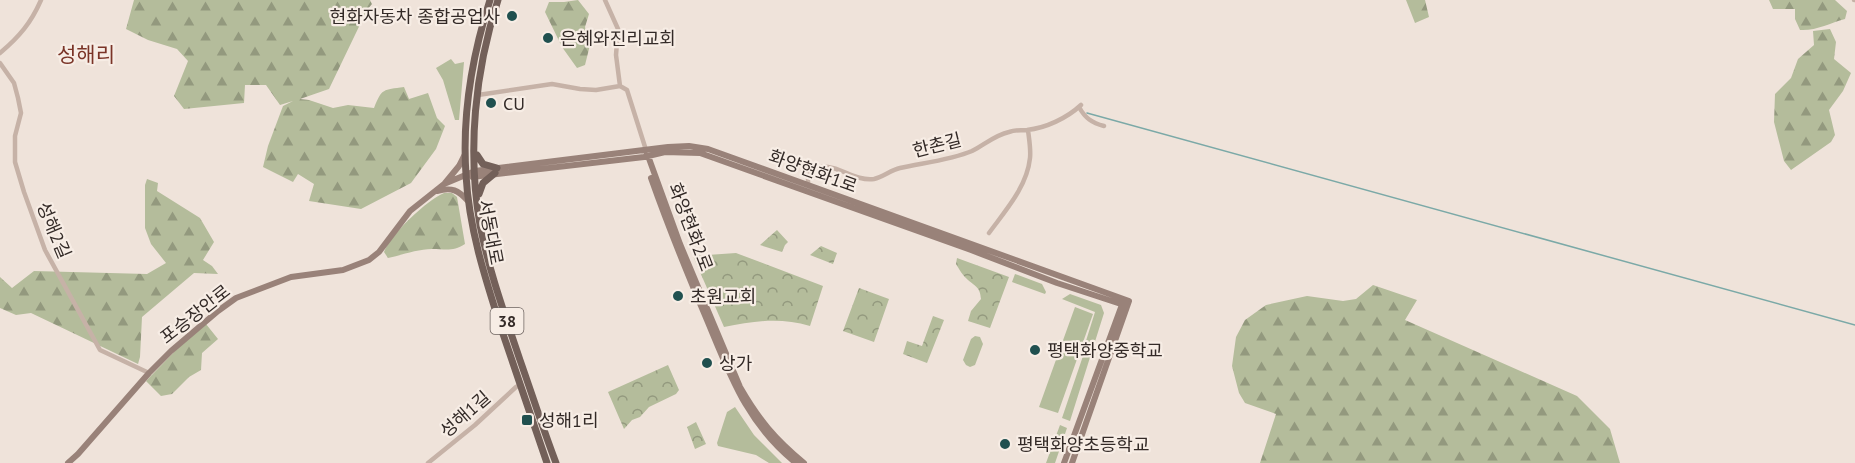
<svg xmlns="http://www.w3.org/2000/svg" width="1855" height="463" viewBox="0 0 1855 463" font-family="'PT Sans','Noto Sans KR',sans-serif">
<defs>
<pattern id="forest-firs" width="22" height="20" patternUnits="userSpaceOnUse" patternTransform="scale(1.5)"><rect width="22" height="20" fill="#b4bc9b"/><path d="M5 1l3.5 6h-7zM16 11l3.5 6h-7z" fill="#93997e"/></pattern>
<pattern id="park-crowns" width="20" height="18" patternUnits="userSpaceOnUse" patternTransform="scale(1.5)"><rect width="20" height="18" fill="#b4bc9b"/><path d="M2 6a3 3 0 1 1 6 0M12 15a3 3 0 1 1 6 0" fill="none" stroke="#93997e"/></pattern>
</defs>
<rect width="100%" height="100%" fill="#efe3da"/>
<path fill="#b4bc9b" d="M 451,59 L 455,64 L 464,62 L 459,120 L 455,120 L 443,80 L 436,68 Z
M 1015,274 L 1042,284 L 1046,292 L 1045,294 L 1012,282 Z
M 1070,294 L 1101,305 L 1104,313 L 1070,421 L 1062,418 L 1083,356 L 1085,344 L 1095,312 L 1062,299 Z
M 1075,307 L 1093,314 L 1058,413 L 1039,407 Z
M 975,336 L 980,337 L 983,344 L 975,365 L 970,367 L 966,365 L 963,360 L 971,339 Z
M 735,407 L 754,435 L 782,463 L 769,463 L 756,455 L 718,446 L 717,443 L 727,412 Z
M 1060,425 L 1067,428 L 1055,463 L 1046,463 Z"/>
<path fill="url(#forest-firs)" d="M 134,0 L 370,0 L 372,4 L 367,10 L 329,89 L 300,99 L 309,100 L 333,108 L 348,105 L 374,108 C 382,88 383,90 404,87 L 409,99 L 428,93 L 437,118 L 445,126 L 436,149 L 411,183 L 361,209 L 309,201 L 314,184 L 298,174 L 293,182 L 263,167 L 268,146 L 283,106 L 293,101 L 280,105 L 266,85 L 245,85 L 244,103 L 184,109 L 174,96 L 188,61 L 177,49 L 148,40 L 126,29 Z
M 578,0 L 589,14 L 585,27 L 590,45 L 585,65 L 577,68 L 562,47 L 545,12 L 549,2 L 564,2 Z
M 1406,0 L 1425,0 L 1429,17 L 1415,23 Z
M 1769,0 L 1835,0 L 1847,11 L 1845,19 C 1830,23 1816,31 1800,30 L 1795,19 L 1795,9 L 1773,9 Z
M 1830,29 L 1836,42 L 1834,59 L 1851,73 L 1843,91 L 1829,110 L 1835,135 L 1831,142 L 1791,170 L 1784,161 L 1774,122 L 1775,94 L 1791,78 L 1798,59 L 1814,45 L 1813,31 Z
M 147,179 L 158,183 L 157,191 L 200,218 L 214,242 L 203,260 L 212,266 L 218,274 L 194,273 L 142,317 L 140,357 L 138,364 L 31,313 L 16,315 L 0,308 L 0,277 L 12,288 L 34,271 L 147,274 L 166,263 L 151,244 L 145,228 L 145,185 Z
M 444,193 L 452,193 L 457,197 L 465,244 C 453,252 445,249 432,249 C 418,249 402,255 388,258 L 384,252 C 391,234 426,201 444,193 Z
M 1373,285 L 1417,300 L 1405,320 L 1577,396 L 1610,429 L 1620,463 L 1260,463 L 1276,414 L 1245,403 L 1239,393 L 1232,366 L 1236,337 L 1245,320 L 1266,305 L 1307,296 L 1343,301 L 1356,299 Z
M 206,324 L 218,339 L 202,353 L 201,370 L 189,377 L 172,394 L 161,396 L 146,381 L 177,349 Z"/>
<path fill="url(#park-crowns)" d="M 777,230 L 788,242 L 785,245 L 782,252 L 760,245 Z
M 821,246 L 837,253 L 833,264 L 810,255 Z
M 736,253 L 823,286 L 810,326 C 780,317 754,321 724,327 L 693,256 Z
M 957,258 L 1009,277 L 990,328 L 968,321 L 971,311 L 981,299 C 980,287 976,287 968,280 C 963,276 959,269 956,264 Z
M 859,288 L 889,299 L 874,342 L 843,331 Z
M 933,316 L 944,320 L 927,363 L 903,354 L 907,341 L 922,346 Z
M 668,365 L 679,390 L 676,394 L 649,407 L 640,417 L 632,420 L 624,429 L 608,392 Z
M 696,422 L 706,444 L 695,449 L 687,427 Z"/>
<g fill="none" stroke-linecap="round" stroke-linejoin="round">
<path stroke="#7ba9a7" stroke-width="1.5" d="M 1087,113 L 1855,325"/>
<path stroke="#c6b2a7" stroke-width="4.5" d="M 605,0 L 618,29 L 616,55 L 620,86
M 1854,0 L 1855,0
M 0,53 C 19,37 31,23 41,0
M 0,63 L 14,83 L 18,98 L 21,113 L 15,136 L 15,162 L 24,192 L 45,250 L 100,350 L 149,373
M 478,95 L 552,84 L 580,89 L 596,90 L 620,86 L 627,90 L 646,150
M 1079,107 C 1085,118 1092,123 1104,126
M 808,185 L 808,172 C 833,156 849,182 874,179 C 883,177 891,170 900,168 C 922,163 951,160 972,151 C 984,145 995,135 1009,132 C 1015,130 1021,130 1027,130 C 1046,128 1067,118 1081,105
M 989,233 C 1005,211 1027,187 1030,158 C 1031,149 1029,139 1028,130
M 428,463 L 475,425 L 516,387 L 520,385"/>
<path stroke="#998279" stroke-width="6" d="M 647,153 L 680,244 L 740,387 C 759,420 775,439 804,463
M 472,177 L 644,157 L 665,152 L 700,153 L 971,250 L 1057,283 L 1127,306
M 651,178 C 668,226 687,273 707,320 C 730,375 747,424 796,463
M 445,183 L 459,166 L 465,154
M 437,191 C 452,187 458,190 468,201
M 68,463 L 78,454 L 149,373 L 171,351 L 218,311 L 236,298 L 291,277 L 343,270 L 369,260 L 379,252 L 410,211 L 444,184 L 475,171 L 668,147 L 689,146 L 708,149 L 1129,301 L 1072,463
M 1064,463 L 1123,302"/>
<path stroke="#736059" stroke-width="7" d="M 490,0 C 472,56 462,116 466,175 C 469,230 486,281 503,334 C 518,377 532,420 547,463
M 498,0 C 475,71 467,150 480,225 C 489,271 505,315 520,360 C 532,394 543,429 556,463
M 477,155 L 483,164 L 497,168
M 479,194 L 483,183 L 495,173"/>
</g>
<g fill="#20504f" stroke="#f7ede5" stroke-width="2">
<circle cx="512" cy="16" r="6"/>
<circle cx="548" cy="38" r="6"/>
<circle cx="491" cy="103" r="6"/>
<circle cx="678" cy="296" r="6"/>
<circle cx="1035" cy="350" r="6"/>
<circle cx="707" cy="363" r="6"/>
<rect x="521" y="414" width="12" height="12" rx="3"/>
<circle cx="1005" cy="444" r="6"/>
</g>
<g text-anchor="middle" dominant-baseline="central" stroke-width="4.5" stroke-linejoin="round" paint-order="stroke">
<rect fill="#f7ede5" stroke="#6e6460" stroke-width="1.5" x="490.5" y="308" width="33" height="26" rx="4.5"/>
<g font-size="16" font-weight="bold" fill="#332a27">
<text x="507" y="321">38</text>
</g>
<g font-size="18" fill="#332a27" stroke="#f7ede5" text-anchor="start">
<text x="500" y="16" text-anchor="end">현화자동차 종합공업사</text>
<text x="560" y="38">은혜와진리교회</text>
<text x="503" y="103">CU</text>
<text x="690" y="296">초원교회</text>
<text x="1047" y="350">평택화양중학교</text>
<text x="719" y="363">상가</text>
<text x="539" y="420">성해1리</text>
<text x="1017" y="444">평택화양초등학교</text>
</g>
<g font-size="18" fill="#332a27" stroke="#f7ede5">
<text transform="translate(937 145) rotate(-14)">한촌길</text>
<text transform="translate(813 171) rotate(20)">화양현화1로</text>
<text transform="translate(691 227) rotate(69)">화양현화2로</text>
<text transform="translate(54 230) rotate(67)">성해2길</text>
<text transform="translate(491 232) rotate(79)">서동대로</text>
<text transform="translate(195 314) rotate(-38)">포승장안로</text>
<text transform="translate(465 414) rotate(-41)">성해1길</text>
</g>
<g font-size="21" fill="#7a3427" stroke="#f7ede5">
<text x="86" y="54">성해리</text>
</g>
</g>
</svg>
